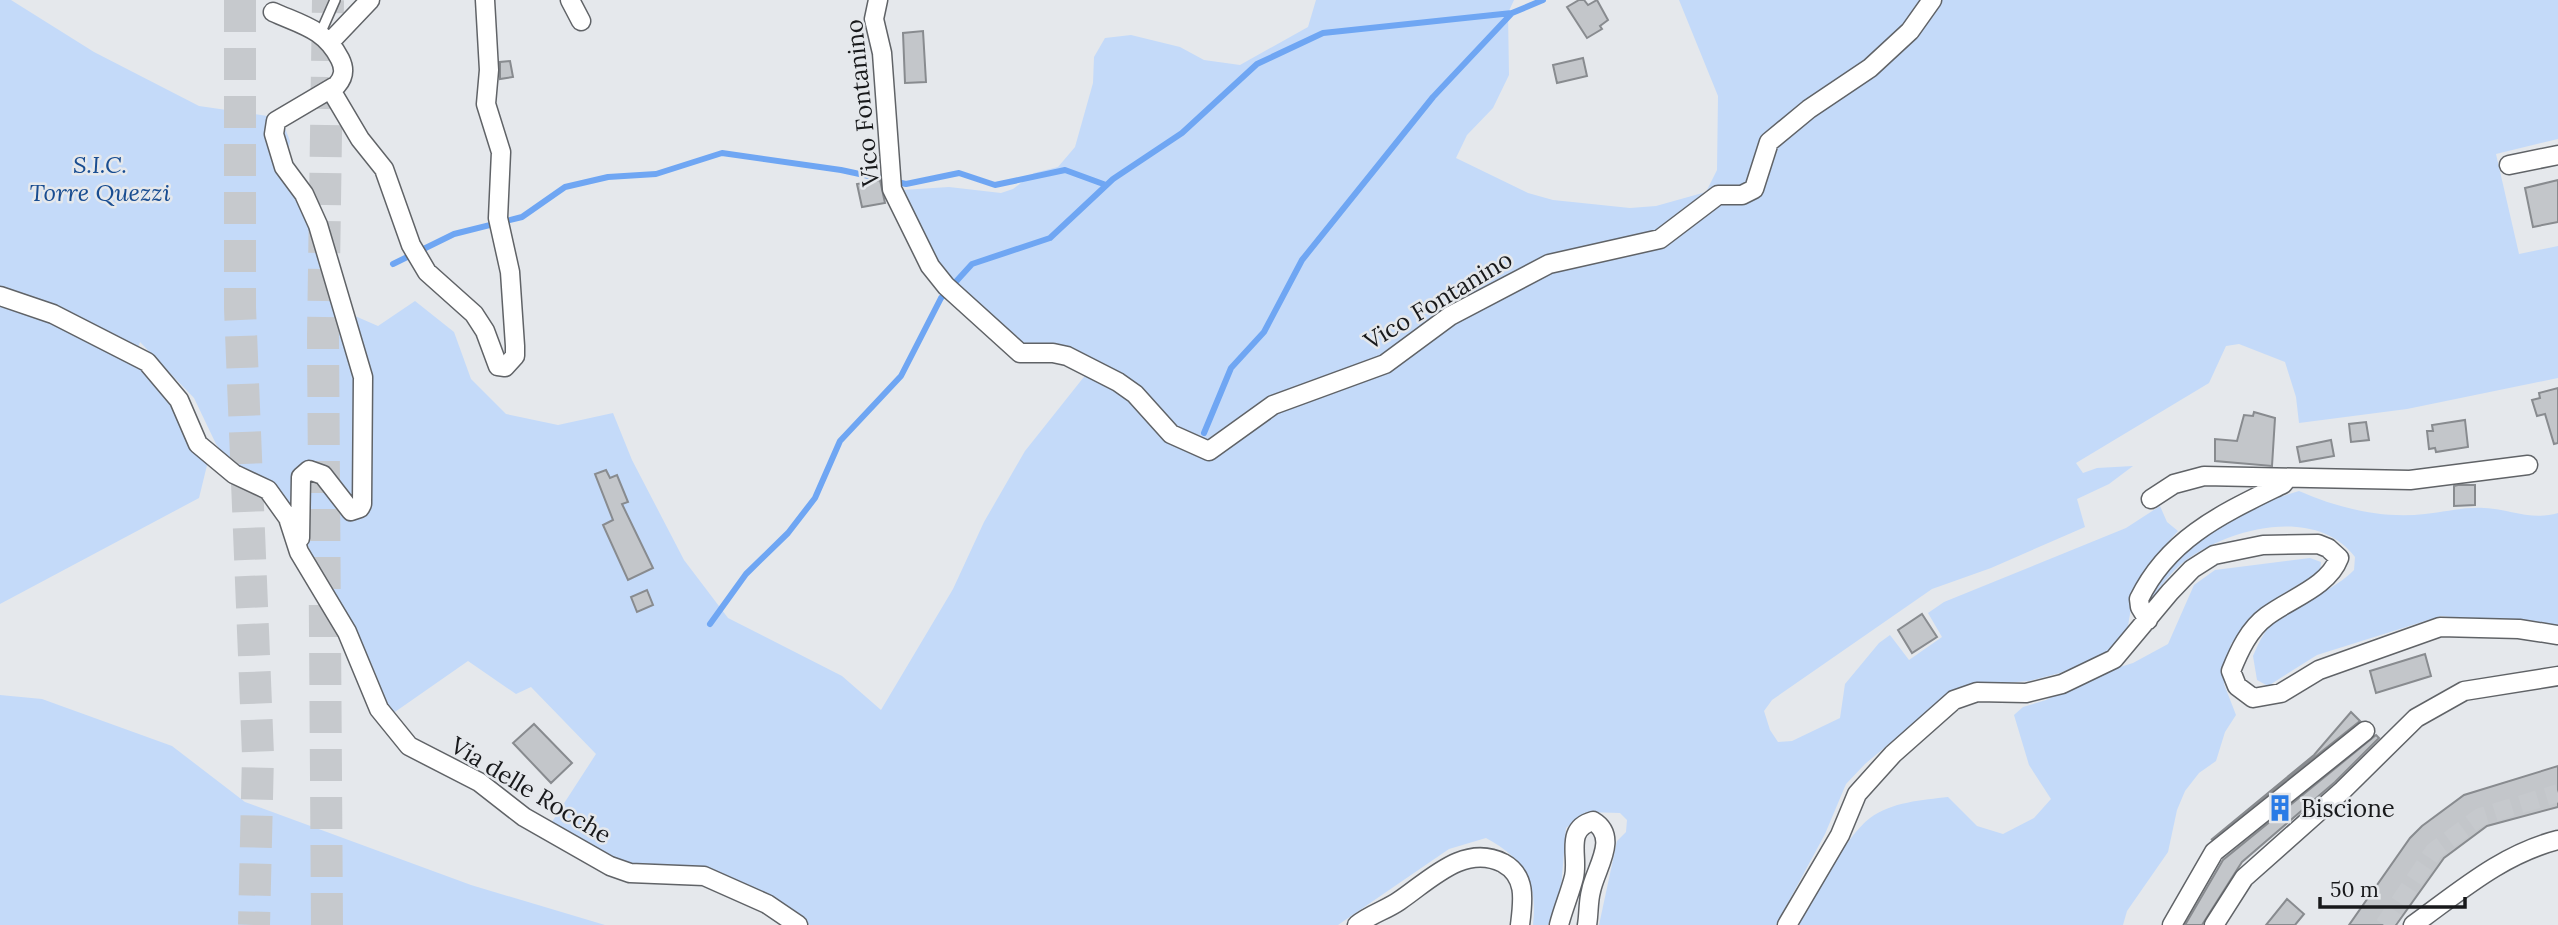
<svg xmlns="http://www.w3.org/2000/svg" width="2558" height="925" viewBox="0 0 2558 925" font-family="Lora,serif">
<rect width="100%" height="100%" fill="#e5e8ec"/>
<path fill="#c4daf9" d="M 0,0 L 11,0 L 94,52 L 199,106 L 281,118 L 290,141 L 288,153 L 325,221 L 355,316 L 378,326 L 415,301 L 454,332 L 471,379 L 506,414 L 558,425 L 613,413 L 632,460 L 684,560 L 728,618 L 842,676 L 881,710 L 953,589 L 984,522 L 1025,451 L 1095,363 L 1017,343 L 957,290 L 934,261 L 902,190 L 949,187 L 1001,193 L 1013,189 L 1034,173 L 1058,167 L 1075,147 L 1093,83 L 1094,57 L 1105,38 L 1131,35 L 1180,47 L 1204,60 L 1240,65 L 1308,27 L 1316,0 L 1514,0 L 1508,13 L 1509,75 L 1493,108 L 1467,135 L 1456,158 L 1528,193 L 1553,200 L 1630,208 L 1656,206 L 1706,192 L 1717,170 L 1718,96 L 1679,0 L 2558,0 L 2558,139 L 2496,154 L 2519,254 L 2558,246 L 2558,378 L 2407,409 L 2299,423 L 2296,397 L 2285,362 L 2239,344 L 2226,346 L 2209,383 L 2076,463 L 2083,473 L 2097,468 L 2133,466 L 2109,484 L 2077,499 L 2085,527 L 1991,568 L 1932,589 L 1772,700 L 1764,711 L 1770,730 L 1778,742 L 1792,741 L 1840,718 L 1845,684 L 1879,643 L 1890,635 L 1909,660 L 1942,637 L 1928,613 L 1944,602 L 2126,528 L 2160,506 L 2167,522 L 2178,531 C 2145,567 2132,586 2127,636 L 2101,656 L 2060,673 L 2029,681 L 1965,686 L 1947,695 L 1865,764 L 1846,784 L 1825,834 L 1776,925 L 1599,925 L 1617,841 L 1626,832 L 1627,820 L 1620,813 L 1586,812 L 1566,828 L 1560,901 L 1548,925 L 1533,925 C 1538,881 1524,859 1486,838 L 1449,849 L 1338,925 L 810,925 C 785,902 730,873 696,868 C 670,864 643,867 617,860 C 594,854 571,836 550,825 L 596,754 L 531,687 L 516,694 L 468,661 L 392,714 L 371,663 L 318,568 L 288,501 L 269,484 L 234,468 L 216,444 L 194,398 L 140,342 L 137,351 L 189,399 L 210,453 L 199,498 L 0,604 Z
M 2299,491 C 2338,508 2381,519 2425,514 C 2445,512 2463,507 2484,508 C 2510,509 2531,521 2558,513 L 2558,627 L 2441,616 L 2317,655 L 2268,686 L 2257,680 L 2253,656 C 2259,642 2267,625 2280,616 C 2305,599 2332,592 2354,570 L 2355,557 C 2315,504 2224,529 2180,565 C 2168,576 2158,590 2149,602 L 2146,598 L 2174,557 L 2254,505 Z
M 2310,558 L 2321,562 L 2320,572 L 2276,598 L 2252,618 L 2231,644 L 2224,684 L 2236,715 L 2225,732 L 2216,761 L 2199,773 L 2185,791 L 2177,810 L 2168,852 L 2127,911 L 2123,925 L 1797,925 C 1811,899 1848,834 1870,818 C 1891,802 1923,800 1948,797 L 1977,826 L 2003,834 L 2034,818 L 2051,799 L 2029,765 L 2014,715 L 2023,707 L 2046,700 L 2088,677 L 2133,663 L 2168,644 L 2194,585 L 2215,570 Z
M 0,695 L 42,699 L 172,746 L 245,802 L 471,885 L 605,925 L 0,925 Z"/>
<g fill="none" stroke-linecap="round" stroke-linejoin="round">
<path stroke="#6fa6f3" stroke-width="6" d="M 393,264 L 454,234 L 522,217 L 565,187 L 608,177 L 656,174 L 722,153 L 841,170 L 906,184 L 959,173 L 995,185 L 1065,170 L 1106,185
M 1204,433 L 1231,368 L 1264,332 L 1302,260 L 1433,97 L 1512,13 L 1543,0
M 710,624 L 746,574 L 788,533 L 815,498 L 840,441 L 901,376 L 941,298 L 972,264 L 1050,238 L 1113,179 L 1182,133 L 1257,64 L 1323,33 L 1512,13"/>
</g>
<path fill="#c3c6ca" stroke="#888b8f" stroke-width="2" d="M 1579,0 L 1584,0 L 1588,5 L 1597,0 L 1608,20 L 1600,26 L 1602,29 L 1587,38 L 1567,7 Z
M 923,31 L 926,82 L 905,83 L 903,33 Z
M 1583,58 L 1587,76 L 1557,83 L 1553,65 Z
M 510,61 L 513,77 L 500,79 L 500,62 Z
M 880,180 L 885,203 L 862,207 L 857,184 Z
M 2558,180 L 2558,222 L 2533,227 L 2525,188 Z
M 2558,388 L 2558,443 L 2554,444 L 2545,414 L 2537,416 L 2532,400 L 2540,398 L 2539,393 Z
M 2254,412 L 2275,418 L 2272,466 L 2215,461 L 2215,439 L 2237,441 L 2244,415 L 2253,416 Z
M 2465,420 L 2468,447 L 2436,452 L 2435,448 L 2429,449 L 2427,431 L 2433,431 L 2432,425 Z
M 2366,422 L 2369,440 L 2351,442 L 2349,424 Z
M 2331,440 L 2334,456 L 2300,462 L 2297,447 Z
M 606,470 L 610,478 L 617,475 L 628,502 L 622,504 L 653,568 L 628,580 L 603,525 L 613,520 L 595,474 Z
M 2458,485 L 2475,485 L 2475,505 L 2454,506 L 2454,486 Z
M 647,590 L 653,605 L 637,612 L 631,597 Z
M 1922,614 L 1937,637 L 1912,653 L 1898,630 Z
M 2425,654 L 2431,676 L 2376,693 L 2370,671 Z
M 2351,712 L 2360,721 L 2211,840 L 2314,755 Z
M 534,724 L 572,763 L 551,783 L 513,743 Z
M 2376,735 L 2379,738 L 2335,782 L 2242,862 L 2202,925 L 2185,925 L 2223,860 Z
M 2558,766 L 2558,807 L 2487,826 L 2444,858 L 2396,925 L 2349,925 L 2410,838 L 2422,826 L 2464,795 Z
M 2287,899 L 2304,914 L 2295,925 L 2266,925 Z"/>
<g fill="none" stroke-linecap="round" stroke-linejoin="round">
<path stroke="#c6c9cd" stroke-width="18" stroke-dasharray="18 9" stroke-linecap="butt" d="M 2384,925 L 2434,851 L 2480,817 L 2558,793"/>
<path stroke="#c6c9cd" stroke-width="32" stroke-dasharray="32 16" stroke-linecap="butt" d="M 240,0 L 240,308 L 258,755 L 254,925
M 327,925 L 323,337 L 328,0"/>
<defs>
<path id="lane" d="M 320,34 L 335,0"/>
<path id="street" d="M 570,0 L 581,21
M 878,0 L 874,19 L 882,53 L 892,189 L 930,266 L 946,286 L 1020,353 L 1053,353 L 1067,356 L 1118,382 L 1135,394 L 1171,434 L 1209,451 L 1273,405 L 1385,364 L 1450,316 L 1549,264 L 1660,239 L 1718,195 L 1742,195 L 1754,189 L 1769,142 L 1809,109 L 1870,68 L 1910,31 L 1932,0
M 273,12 C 302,25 325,29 340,59 C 345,69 344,77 337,85 L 276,121 L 274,134 L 284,167 L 304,194 L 318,225 L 363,377 L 362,504 L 360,508 L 351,511 L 323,475 L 309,470 L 301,477 L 300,538
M 331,41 L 370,0
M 331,90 L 360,139 L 384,169 L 411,245 L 427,272 L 474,314 L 485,331 L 498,366 L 505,367 L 515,356 L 515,346 L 510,272 L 498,218 L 501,152 L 486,104 L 489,70 L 485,0
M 2509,165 L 2558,155
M 0,296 L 53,314 L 147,362 L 179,400 L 198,444 L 234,474 L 268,490 L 288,518 L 299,552 L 347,632 L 379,709 L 409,746 L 479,782 L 524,817 L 610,866 L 630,873 L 704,876 L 767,904 L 798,925
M 2151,499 L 2174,484 L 2204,476 L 2410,480 L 2528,465
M 2148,620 L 2140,607 L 2139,599 C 2169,537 2224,513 2283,484 L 2287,479
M 1357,925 C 1369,915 1386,910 1399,901 C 1429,881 1464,843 1503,863 C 1527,876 1523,901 1520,925
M 1559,925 C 1563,909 1570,893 1574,877 C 1579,856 1564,829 1593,821 C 1620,837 1595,869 1591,891 C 1588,902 1589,914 1587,925
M 1787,925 L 1840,835 L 1857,794 L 1893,754 L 1954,700 L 1977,692 L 2026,693 L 2062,684 L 2114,659 L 2170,592 L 2192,569 L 2214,555 L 2263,545 L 2318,544 L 2328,548 L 2339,558 C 2328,587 2291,598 2267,616 C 2249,629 2239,651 2231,671 L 2237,686 L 2253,698 L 2281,693 L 2319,670 L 2440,627 L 2519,629 L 2558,635
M 2172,925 L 2214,852 L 2365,731
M 2214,925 L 2244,878 L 2343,790 L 2416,718 L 2464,691 L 2558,676
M 2413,925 C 2459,892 2502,854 2558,840"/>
</defs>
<use href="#lane" stroke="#606367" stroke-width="12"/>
<use href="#street" stroke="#606367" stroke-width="21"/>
<use href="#lane" stroke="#fff" stroke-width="9"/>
<use href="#street" stroke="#fff" stroke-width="18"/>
</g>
<defs>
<symbol id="building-bare" viewBox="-9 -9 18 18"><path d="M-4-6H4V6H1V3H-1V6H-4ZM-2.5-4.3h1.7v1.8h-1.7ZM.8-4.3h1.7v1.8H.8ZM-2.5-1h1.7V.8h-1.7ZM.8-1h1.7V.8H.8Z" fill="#297be6" stroke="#e5e8ec" stroke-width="2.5" paint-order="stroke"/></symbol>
</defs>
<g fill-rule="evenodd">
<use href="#building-bare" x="2261" y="789" width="38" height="38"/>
</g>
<g text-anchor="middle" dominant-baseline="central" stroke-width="5" stroke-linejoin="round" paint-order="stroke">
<g font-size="24" fill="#18191b" stroke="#e5e8ec">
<text transform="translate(862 103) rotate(-96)">Vico Fontanino</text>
<text transform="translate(1438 300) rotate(-31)">Vico Fontanino</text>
<text transform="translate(531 790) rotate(31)">Via delle Rocche</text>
</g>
<g font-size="24" font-style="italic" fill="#194d91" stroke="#e5e8ec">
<text x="100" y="164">S.I.C.<tspan x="100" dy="28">Torre Quezzi</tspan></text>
</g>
<g font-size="24" fill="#18191b" stroke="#e5e8ec" text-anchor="start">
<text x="2301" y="808">Biscione</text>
</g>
</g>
<path d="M2320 897v10h145v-10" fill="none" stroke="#18191b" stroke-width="3.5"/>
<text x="2330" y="897" font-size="21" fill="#18191b" stroke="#e5e8ec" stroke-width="5" paint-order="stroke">50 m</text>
</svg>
